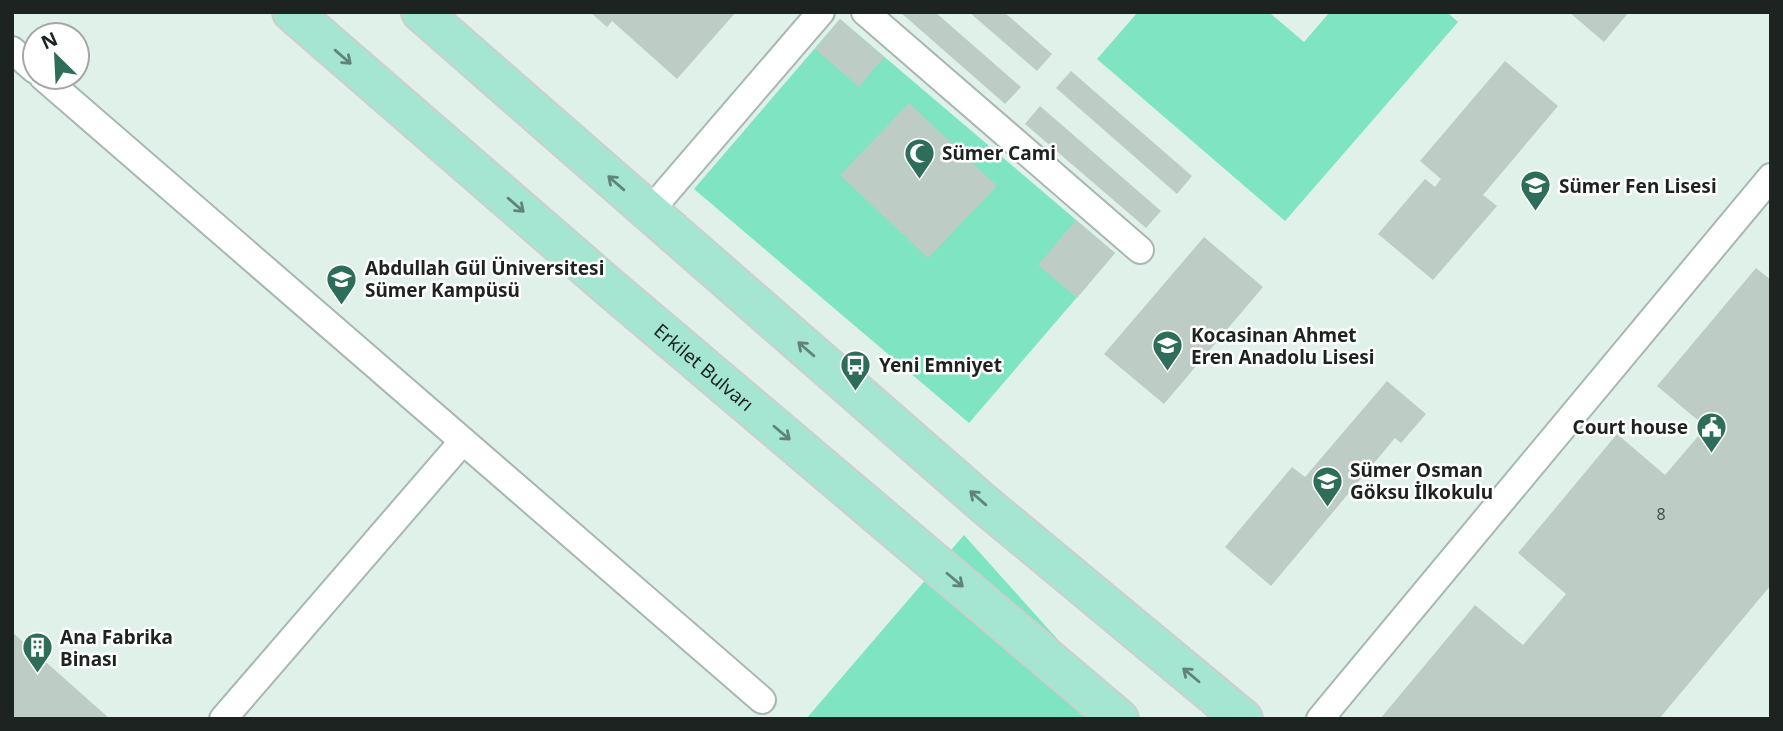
<svg xmlns="http://www.w3.org/2000/svg" width="1783" height="731" viewBox="0 0 1783 731" font-family="'Noto Sans',sans-serif">
<rect width="100%" height="100%" fill="#e0f1ea"/>
<path fill="#7ee4c2" d="M 1138,12 L 1272,12 L 1271,14 L 1304,42 L 1330,12 L 1447,12 L 1458,22 L 1285,221 L 1097,59 Z
M 840,19 L 1115,253 L 969,423 L 694,189 Z
M 964,535 L 1129,719 L 806,719 Z"/>
<path fill="#bdcdc6" d="M 590,12 L 736,12 L 677,79 L 612,21 L 607,27 Z
M 900,12 L 935,12 L 1021,87 L 1005,104 Z
M 969,12 L 1004,12 L 1052,54 L 1037,71 Z
M 1569,12 L 1629,12 L 1604,42 Z
M 840,19 L 884,57 L 859,87 L 815,49 Z
M 1505,61 L 1558,106 L 1483,195 L 1497,206 L 1433,280 L 1378,234 L 1425,179 L 1435,187 L 1441,179 L 1420,161 Z
M 1071,71 L 1192,176 L 1177,194 L 1056,88 Z
M 909,103 L 997,186 L 928,258 L 840,175 Z
M 1040,106 L 1161,211 L 1146,228 L 1025,124 Z
M 1076,220 L 1115,253 L 1077,298 L 1038,265 Z
M 1204,237 L 1263,287 L 1164,404 L 1104,354 Z
M 1756,268 L 1771,280 L 1771,585 L 1659,719 L 1380,719 L 1475,605 L 1523,645 L 1566,594 L 1518,553 L 1617,434 L 1665,475 L 1706,427 L 1657,386 Z
M 1387,381 L 1426,414 L 1401,443 L 1395,438 L 1271,586 L 1225,547 L 1292,467 L 1305,477 Z
M 12,632 L 110,719 L 12,719 Z"/>
<g fill="none" stroke-linecap="round" stroke-linejoin="round">
<defs>
<path id="street" d="M 865,12 L 1140,250
M 12,50 L 35,70
M 43,77 L 762,700
M 649,212 L 821,12
M 223,719 L 463,441
M 1320,719 L 1771,177"/>
<g id="primary">
<path id="s1" d="M 292,12 L 608,286 L 1119,719"/>
<path d="M 421,12 L 984,504 L 1243,719"/>
</g>
</defs>
<use href="#street" stroke="#a7b7b1" stroke-width="30"/>
<use href="#primary" stroke="#cdcfce" stroke-width="42"/>
<use href="#street" stroke="#fff" stroke-width="26"/>
<use href="#primary" stroke="#a4e6d1" stroke-width="38"/>
</g>
<defs><path id="oneway-shaft" d="M-6 0H5M1.5-3L5.5 0L1.5 3" fill="none" stroke-width="1.6" stroke-linecap="round" stroke-linejoin="round" transform="scale(1.75)"/></defs>
<g stroke="#608478">
<use href="#oneway-shaft" transform="translate(343 57) rotate(41)"/>
<use href="#oneway-shaft" transform="translate(616 183) rotate(-139)"/>
<use href="#oneway-shaft" transform="translate(516 205) rotate(41)"/>
<use href="#oneway-shaft" transform="translate(806 349) rotate(-139)"/>
<use href="#oneway-shaft" transform="translate(782 433) rotate(40)"/>
<use href="#oneway-shaft" transform="translate(978 498) rotate(-139)"/>
<use href="#oneway-shaft" transform="translate(955 580) rotate(40)"/>
<use href="#oneway-shaft" transform="translate(1191 675) rotate(-140)"/>
</g>
<defs>
<symbol id="mosque-pin" viewBox="-11 -11 22 30"><path d="M0 17L-7.5 6A9.5 9.5 0 1 1 7.5 6Z" fill="#2e6d59" stroke="#fff"/><path d="M3.5-4.9A6 6 0 1 0 3.5 4.9A5 5 0 1 1 3.5-4.9Z" fill="#fff"/></symbol>
<symbol id="school-pin" viewBox="-11 -11 22 30"><path d="M0 17L-7.5 6A9.5 9.5 0 1 1 7.5 6Z" fill="#2e6d59" stroke="#fff"/><path d="M0-5L7-2L0 1L-7-2ZM-4 1L0 2.5L4 1V4Q0 6-4 4Z" fill="#fff"/></symbol>
<symbol id="university-pin" viewBox="-11 -11 22 30"><path d="M0 17L-7.5 6A9.5 9.5 0 1 1 7.5 6Z" fill="#2e6d59" stroke="#fff"/><path d="M0-5L7-2L0 1L-7-2ZM-4 1L0 2.5L4 1V4Q0 6-4 4Z" fill="#fff"/></symbol>
<symbol id="bus-pin" viewBox="-11 -11 22 30"><path d="M0 17L-7.5 6A9.5 9.5 0 1 1 7.5 6Z" fill="#2e6d59" stroke="#fff"/><path d="M-5-6H5V4H4V6H2V4H-2V6H-4V4H-5ZM-3.5-4V0h7V-4ZM-3.5 1.2v1.5H-2V1.2ZM2 1.2v1.5H3.5V1.2Z" fill="#fff"/></symbol>
<symbol id="civic-pin" viewBox="-11 -11 22 30"><path d="M0 17L-7.5 6A9.5 9.5 0 1 1 7.5 6Z" fill="#2e6d59" stroke="#fff"/><path d="M-.6-6.5H3V-4.5H.6V-3L4-1V1h2V6H-6V1h2V-1L-.6-3ZM-1.2 2.5V6h2.4V2.5Z" fill="#fff"/></symbol>
<symbol id="building-pin" viewBox="-11 -11 22 30"><path d="M0 17L-7.5 6A9.5 9.5 0 1 1 7.5 6Z" fill="#2e6d59" stroke="#fff"/><path d="M-4-6H4V6H1V3H-1V6H-4ZM-2.5-4.3h1.7v1.8h-1.7ZM.8-4.3h1.7v1.8H.8ZM-2.5-1h1.7V.8h-1.7ZM.8-1h1.7V.8H.8Z" fill="#fff"/></symbol>
</defs>
<g fill-rule="evenodd">
<use href="#mosque-pin" x="902" y="136" width="35" height="47"/>
<use href="#school-pin" x="1518" y="168" width="35" height="47"/>
<use href="#university-pin" x="324" y="262" width="35" height="47"/>
<use href="#school-pin" x="1150" y="328" width="35" height="47"/>
<use href="#bus-pin" x="838" y="348" width="35" height="47"/>
<use href="#civic-pin" x="1694" y="410" width="35" height="47"/>
<use href="#school-pin" x="1310" y="464" width="35" height="47"/>
<use href="#building-pin" x="20" y="630" width="35" height="47"/>
</g>
<g text-anchor="middle" dominant-baseline="central" stroke-width="5" stroke-linejoin="round" paint-order="stroke">
<g font-size="16" fill="#454e4a">
<text x="1661" y="514">8</text>
</g>
<g font-size="19" font-weight="bold" fill="#1d2320" stroke="#fff" text-anchor="start">
<text x="942" y="153">Sümer Cami</text>
<text x="1559" y="186">Sümer Fen Lisesi</text>
<text x="365" y="268">Abdullah Gül Üniversitesi<tspan x="365" dy="22">Sümer Kampüsü</tspan></text>
<text x="1191" y="335">Kocasinan Ahmet<tspan x="1191" dy="22">Eren Anadolu Lisesi</tspan></text>
<text x="879" y="365">Yeni Emniyet</text>
<text x="1688" y="427" text-anchor="end">Court house</text>
<text x="1350" y="470">Sümer Osman<tspan x="1350" dy="22">Göksu İlkokulu</tspan></text>
<text x="60" y="637">Ana Fabrika<tspan x="60" dy="22">Binası</tspan></text>
</g>
<g font-size="19" fill="#1d2320" stroke="#fff">
<text stroke="none"><textPath href="#s1" startOffset="544">Erkilet Bulvarı</textPath></text>
</g>
</g>
<rect width="1783" height="731" fill="none" stroke="#1d2320" stroke-width="28"/>
<g transform="translate(56 56) rotate(336)"><circle r="33" fill="#ffffff" stroke="#a5a7a6" stroke-width="2"/>
<path d="M0-5L12 26L0 18L-12 26Z" fill="#2e6d59"/>
<text y="-10" font-size="19" font-weight="bold" text-anchor="middle" fill="#1d2320">N</text>
</g>
</svg>
